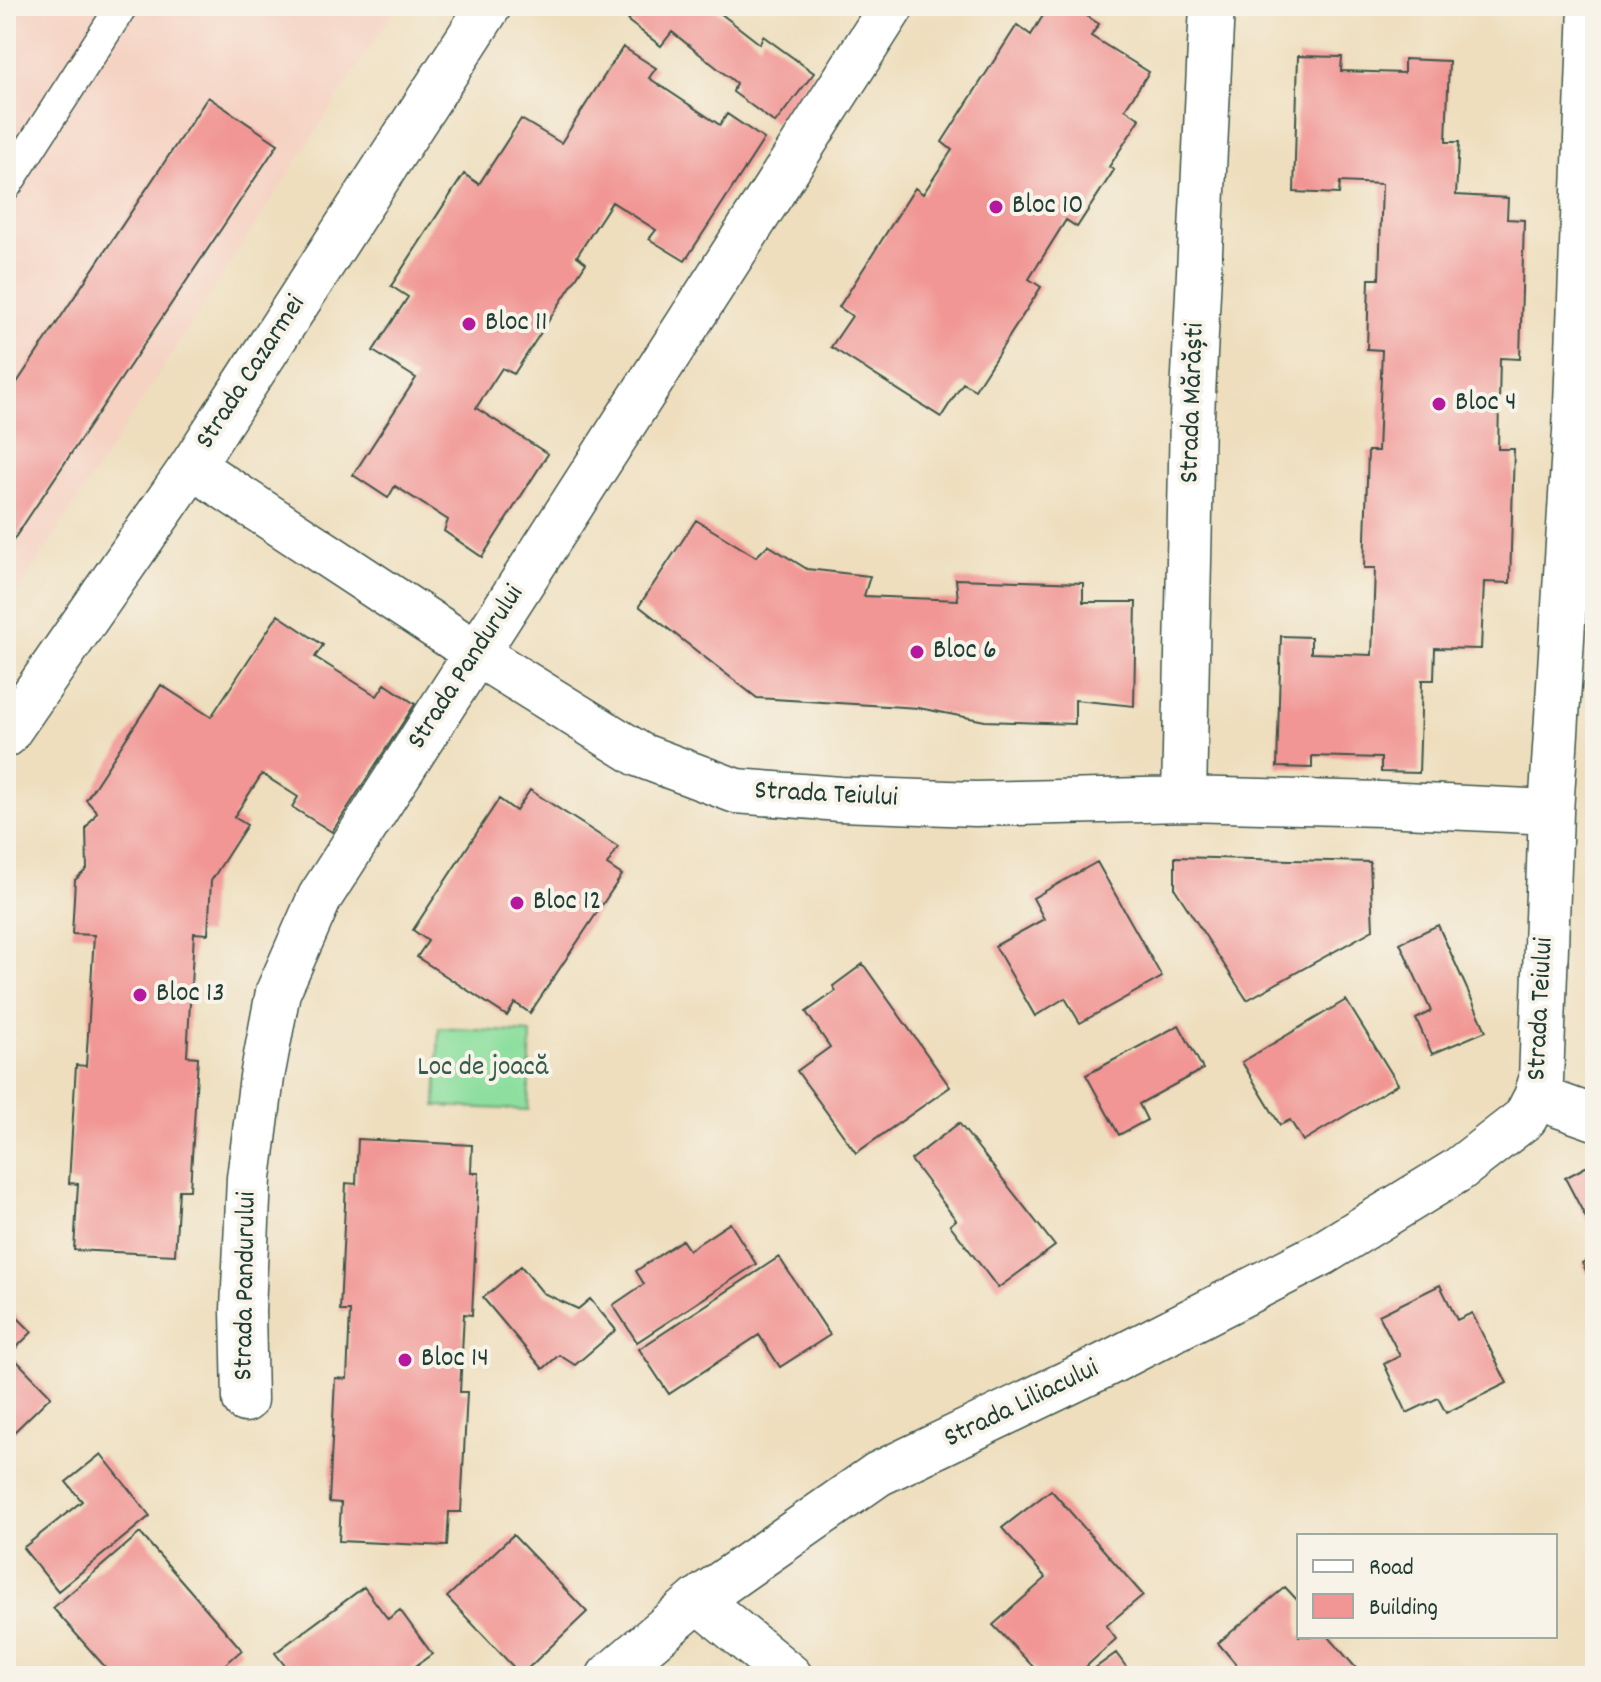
<svg xmlns="http://www.w3.org/2000/svg" width="1601" height="1682" viewBox="0 0 1601 1682" font-family="Dekko,sans-serif">
<rect width="100%" height="100%" fill="#f7f3e8"/>
<filter id="ink" filterUnits="userSpaceOnUse"><feTurbulence type="fractalNoise" baseFrequency=".0125" numOctaves="2"/><feDisplacementMap in="SourceGraphic" scale="16" xChannelSelector="R" yChannelSelector="G"/><feConvolveMatrix kernelMatrix="1 2 1 2 8 2 1 2 1" color-interpolation-filters="sRGB"/></filter>
<filter id="wash" filterUnits="userSpaceOnUse"><feTurbulence type="fractalNoise" baseFrequency=".006" numOctaves="4" result="noise"/><feDisplacementMap in="SourceGraphic" scale="32" xChannelSelector="R" yChannelSelector="G"/><feGaussianBlur stdDeviation="1.8" result="paint"/><feColorMatrix in="noise" values="0 0 0 0 0 0 0 0 0 0 0 0 0 0 0 0 0 1.4 0 .05"/><feComposite in="paint" operator="in"/></filter>
<g filter="url(#wash)">
<rect width="100%" height="100%" fill="#eedebd"/>
<path fill="#f5d2c2" d="M 6,6 L 397,6 L 6,610 Z"/>
<path fill="#8edf9f" stroke="#568e6a" stroke-width="2" d="M 439,1028 L 531,1033 L 528,1110 L 436,1106 Z"/>
<g id="blocks">
<path fill="#f19694" d="M 633,6 L 711,6 L 760,44 L 763,36 L 814,73 L 775,123 L 733,92 L 736,83 L 672,32 L 661,46 L 628,21 L 636,9 Z
M 1049,6 L 1071,6 L 1099,24 L 1091,36 L 1149,72 L 1125,109 L 1140,119 L 1109,167 L 1114,170 L 1077,227 L 1066,220 L 1029,279 L 1041,287 L 975,390 L 963,383 L 941,417 L 831,347 L 852,316 L 839,307 L 915,188 L 923,194 L 952,150 L 942,142 L 1017,25 L 1031,35 Z
M 623,47 L 656,68 L 649,78 L 720,125 L 727,114 L 764,139 L 685,261 L 649,239 L 656,230 L 612,202 L 577,256 L 586,263 L 514,374 L 502,368 L 476,408 L 548,454 L 482,557 L 444,531 L 448,520 L 395,486 L 388,498 L 353,475 L 416,378 L 373,351 L 408,297 L 391,286 L 464,174 L 479,184 L 521,119 L 561,143 Z
M 1298,56 L 1342,57 L 1341,71 L 1404,73 L 1404,59 L 1449,61 L 1446,142 L 1459,142 L 1456,195 L 1508,198 L 1507,219 L 1524,220 L 1520,359 L 1500,358 L 1498,449 L 1514,449 L 1510,583 L 1484,582 L 1481,649 L 1435,648 L 1434,680 L 1422,680 L 1419,773 L 1381,772 L 1381,758 L 1312,756 L 1312,768 L 1277,767 L 1281,636 L 1311,637 L 1311,653 L 1372,655 L 1375,568 L 1364,568 L 1368,451 L 1378,451 L 1382,350 L 1367,349 L 1369,279 L 1379,279 L 1382,184 L 1340,182 L 1339,194 L 1294,192 Z
M 208,97 L 278,144 L 6,551 L 6,399 Z
M 696,520 L 756,557 L 768,545 L 807,569 L 870,576 L 864,596 L 958,600 L 956,579 L 1083,583 L 1083,602 L 1136,602 L 1134,706 L 1075,700 L 1075,724 L 985,721 L 919,708 L 757,698 L 639,606 Z
M 278,615 L 323,645 L 315,657 L 377,696 L 385,684 L 415,704 L 332,832 L 292,807 L 298,797 L 262,774 L 234,817 L 247,825 L 211,881 L 208,934 L 194,933 L 187,1056 L 198,1057 L 190,1190 L 179,1190 L 175,1255 L 74,1250 L 78,1184 L 69,1183 L 76,1065 L 86,1066 L 94,935 L 72,934 L 75,880 L 87,869 L 86,828 L 97,812 L 86,800 L 161,685 L 211,717 Z
M 530,790 L 618,847 L 607,865 L 622,875 L 530,1013 L 515,1003 L 507,1016 L 417,957 L 428,941 L 413,930 L 499,799 L 516,811 Z
M 1175,857 L 1370,862 L 1373,930 L 1247,1000 L 1175,889 Z
M 1097,862 L 1162,977 L 1080,1023 L 1065,998 L 1035,1016 L 995,946 L 1044,919 L 1033,898 Z
M 1438,925 L 1486,1031 L 1432,1054 L 1416,1019 L 1431,1011 L 1400,943 Z
M 863,964 L 950,1087 L 856,1153 L 797,1071 L 830,1047 L 806,1012 L 836,991 L 833,986 Z
M 1346,1000 L 1398,1084 L 1303,1141 L 1290,1120 L 1280,1125 L 1242,1062 Z
M 1179,1025 L 1203,1069 L 1139,1104 L 1147,1120 L 1119,1135 L 1086,1075 Z
M 959,1123 L 1055,1246 L 998,1288 L 950,1225 L 956,1220 L 911,1160 Z
M 358,1139 L 472,1145 L 471,1173 L 479,1173 L 472,1315 L 464,1314 L 460,1392 L 467,1392 L 461,1512 L 449,1512 L 447,1546 L 339,1541 L 341,1503 L 329,1502 L 335,1378 L 347,1379 L 350,1311 L 340,1311 L 346,1183 L 356,1184 Z
M 1595,1162 L 1595,1235 L 1565,1178 Z
M 730,1223 L 756,1264 L 637,1342 L 613,1305 L 644,1284 L 636,1271 L 682,1240 L 689,1250 Z
M 1595,1256 L 1595,1288 L 1582,1263 Z
M 779,1257 L 830,1335 L 780,1367 L 759,1335 L 669,1394 L 639,1349 Z
M 521,1266 L 543,1293 L 578,1309 L 590,1299 L 616,1330 L 575,1365 L 559,1355 L 543,1369 L 483,1298 Z
M 1440,1285 L 1457,1320 L 1472,1313 L 1507,1383 L 1446,1413 L 1438,1398 L 1407,1413 L 1384,1364 L 1400,1356 L 1379,1315 Z
M 6,1306 L 32,1332 L 10,1354 L 51,1396 L 6,1440 Z
M 101,1454 L 150,1516 L 58,1591 L 23,1548 L 82,1501 L 66,1482 Z
M 1051,1490 L 1143,1595 L 1106,1626 L 1116,1639 L 1076,1676 L 1042,1676 L 993,1625 L 1046,1578 L 1002,1528 Z
M 140,1533 L 242,1650 L 212,1676 L 113,1676 L 53,1608 Z
M 513,1535 L 587,1612 L 521,1675 L 447,1597 Z
M 364,1587 L 388,1619 L 400,1610 L 432,1654 L 402,1676 L 293,1676 L 275,1653 Z
M 1285,1587 L 1299,1602 L 1299,1636 L 1328,1636 L 1363,1676 L 1246,1676 L 1218,1643 Z
M 1116,1653 L 1133,1676 L 1084,1676 Z"/>
</g>
</g>
<g filter="url(#ink)">
<use href="#blocks" fill-opacity="0" stroke="#3e5549" stroke-width="2"/>
<g fill="none" stroke-linecap="round" stroke-linejoin="round">
<defs>
<path id="service" d="M 6,186 L 122,6"/>
<path id="minor" d="M 192,466 L 476,653 L 640,755 L 736,791 L 840,799 L 975,804 L 1184,799 L 1382,804 L 1551,812
M 6,735 L 192,466 L 489,6
M 1184,799 L 1192,416 L 1212,6
M 1536,1097 L 1595,1118
M 245,1400 L 243,1310 L 249,1178 L 262,1077 L 278,992 L 320,897 L 892,6
M 698,1600 L 790,1676
M 609,1676 L 698,1600 L 878,1474 L 1105,1365 L 1323,1253 L 1458,1170 L 1525,1118 L 1536,1097 L 1541,1080 L 1551,812 L 1575,432 L 1591,6"/>
</defs>
<use href="#service" stroke="#3e5549" stroke-width="33"/>
<use href="#minor" stroke="#3e5549" stroke-width="47"/>
<use href="#service" stroke="#fff" stroke-width="30"/>
<use href="#minor" stroke="#fff" stroke-width="44"/>
</g>
</g>
<g fill="#b5179e" stroke="#f7f3e8" stroke-width="3">
<circle cx="996" cy="207" r="8"/>
<circle cx="469" cy="324" r="8"/>
<circle cx="1439" cy="404" r="8"/>
<circle cx="917" cy="652" r="8"/>
<circle cx="517" cy="903" r="8"/>
<circle cx="140" cy="995" r="8"/>
<circle cx="405" cy="1360" r="8"/>
</g>
<g text-anchor="middle" dominant-baseline="central" stroke-width="8" stroke-linejoin="round" paint-order="stroke">
<g font-size="28" fill="#1f3d34" stroke="#f7f3e8" text-anchor="start">
<text x="1012" y="207">Bloc 10</text>
<text x="485" y="324">Bloc 11</text>
<text x="1455" y="404">Bloc 4</text>
<text x="933" y="652">Bloc 6</text>
<text x="533" y="903">Bloc 12</text>
<text x="156" y="995">Bloc 13</text>
<text x="421" y="1360">Bloc 14</text>
</g>
<g font-size="28" fill="#1f3d34" stroke="#f7f3e8">
<text transform="translate(252 373) rotate(-57)">Strada Cazarmei</text>
<text transform="translate(1194 403) rotate(-88)">Strada Mărăști</text>
<text transform="translate(467 668) rotate(-57)">Strada Pandurului</text>
<text transform="translate(826 796) rotate(3)">Strada Teiului</text>
<text transform="translate(1542 1009) rotate(-87)">Strada Teiului</text>
<text transform="translate(247 1286) rotate(-89)">Strada Pandurului</text>
<text transform="translate(1022 1405) rotate(-26)">Strada Liliacului</text>
</g>
<g font-size="28" fill="#355d49" stroke="#f7f3e8">
<text x="483" y="1069">Loc de joacă</text>
</g>
</g>
<rect width="1601" height="1682" fill="none" stroke="#f7f3e8" stroke-width="32"/>
<rect x="1297" y="1534" width="260" height="104" fill="#f7f3e8" stroke="#a1aaa0" stroke-width="2"/>
<rect x="1313" y="1560" width="40" height="12" fill="#ffffff" stroke="#a1aaa0" stroke-width="2"/>
<text x="1369" y="1574" font-size="24" fill="#1f3d34">Road</text>
<rect x="1313" y="1594" width="40" height="24" fill="#f19694" stroke="#a1aaa0" stroke-width="2"/>
<text x="1369" y="1614" font-size="24" fill="#1f3d34">Building</text>
</svg>
